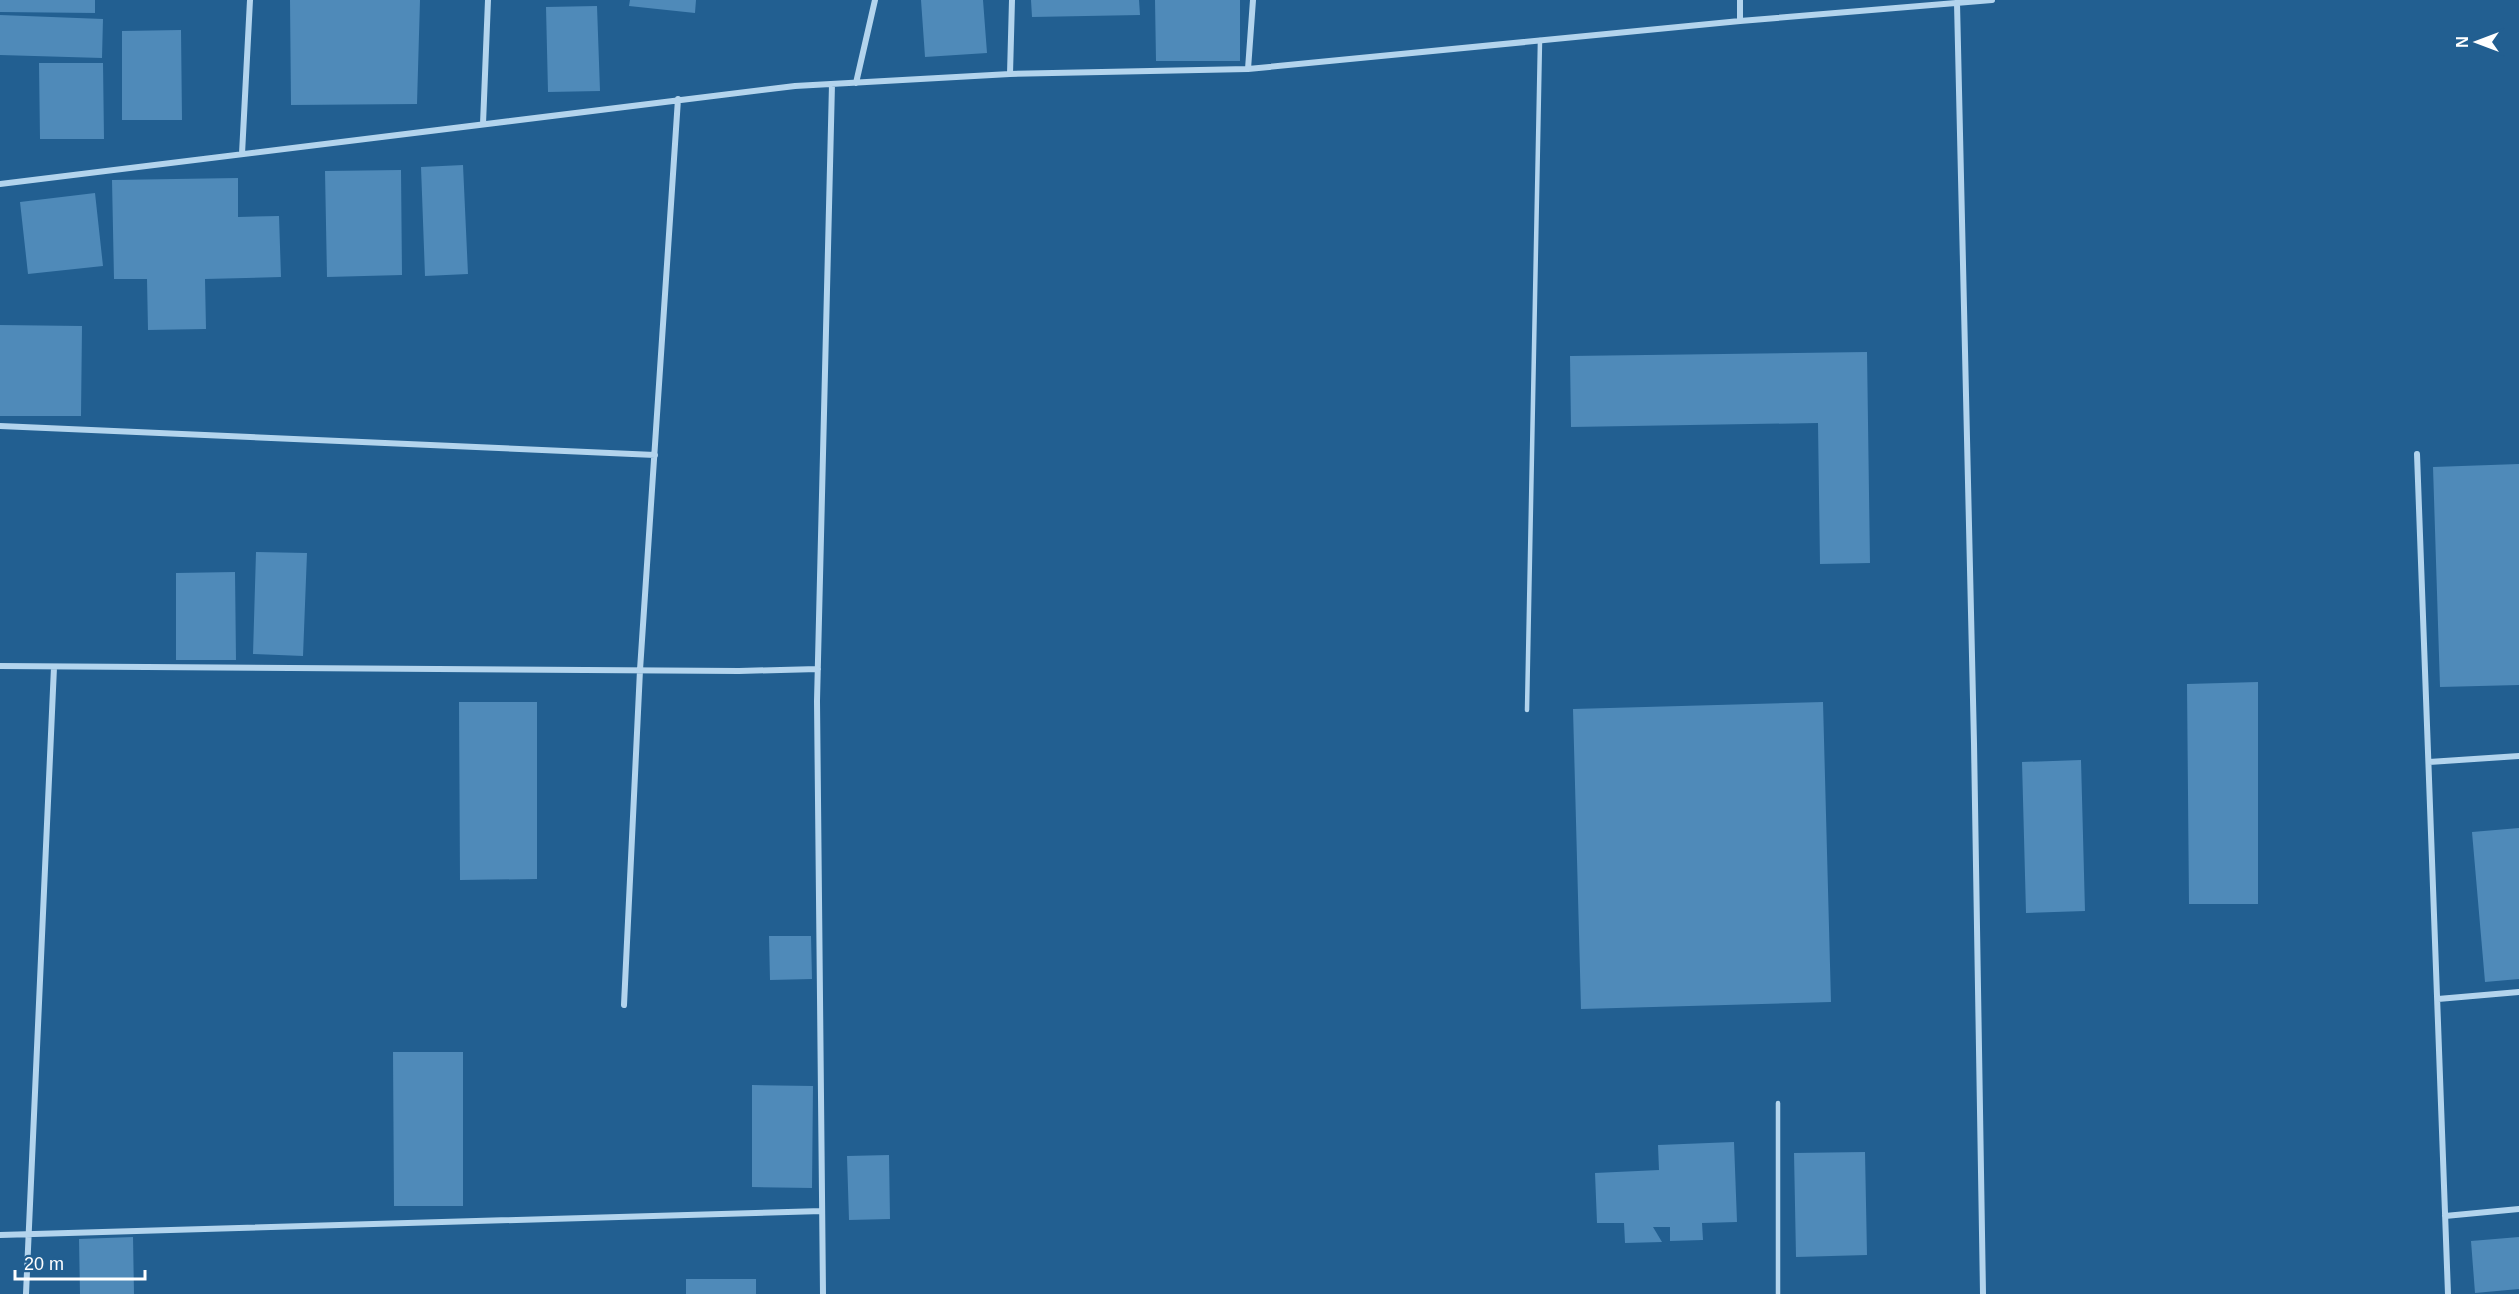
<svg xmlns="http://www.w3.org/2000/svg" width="2519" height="1294" viewBox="0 0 2519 1294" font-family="Helvetica,sans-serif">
<rect width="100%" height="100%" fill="#225f91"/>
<path fill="#4f8ab9" d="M 0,0 L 95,0 L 95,13 L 0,12 Z
M 290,0 L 420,0 L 417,104 L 291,105 Z
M 630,0 L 696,0 L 695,13 L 629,6 Z
M 921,0 L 983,0 L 987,53 L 925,57 Z
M 1031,0 L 1139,0 L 1140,15 L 1032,17 Z
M 1155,0 L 1240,0 L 1240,61 L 1156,61 Z
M 597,6 L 600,91 L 548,92 L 546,7 Z
M 0,15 L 103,19 L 102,58 L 0,55 Z
M 181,30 L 182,120 L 122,120 L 122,31 Z
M 39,63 L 103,63 L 104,139 L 40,139 Z
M 463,165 L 468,274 L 425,276 L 421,167 Z
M 401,170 L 402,275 L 327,277 L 325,171 Z
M 238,178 L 238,217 L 279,216 L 281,277 L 205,279 L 206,329 L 148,330 L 147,279 L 114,279 L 112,180 Z
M 95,193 L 103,266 L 28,274 L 20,202 Z
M 0,325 L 82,326 L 81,416 L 0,416 Z
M 1867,352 L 1870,563 L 1820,564 L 1818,423 L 1571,427 L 1570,356 Z
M 2519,464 L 2519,685 L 2440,687 L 2433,467 Z
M 256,552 L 307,553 L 303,656 L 253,654 Z
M 235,572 L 236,660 L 176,660 L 176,573 Z
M 2258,682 L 2258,904 L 2189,904 L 2187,684 Z
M 459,702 L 537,702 L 537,879 L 460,880 Z
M 1823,702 L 1831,1002 L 1581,1009 L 1573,709 Z
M 2081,760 L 2085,911 L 2026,913 L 2022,762 Z
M 2519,828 L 2519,979 L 2485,982 L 2472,832 Z
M 769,936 L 811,936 L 812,979 L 770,980 Z
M 393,1052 L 463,1052 L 463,1206 L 394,1206 Z
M 752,1085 L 813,1086 L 812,1188 L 752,1187 Z
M 1734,1142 L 1737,1222 L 1702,1223 L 1703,1240 L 1670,1241 L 1670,1227 L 1653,1227 L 1662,1242 L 1625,1243 L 1624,1223 L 1597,1223 L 1595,1173 L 1659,1170 L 1658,1145 Z
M 1865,1152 L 1867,1255 L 1796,1257 L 1794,1153 Z
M 889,1155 L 890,1219 L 849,1220 L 847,1156 Z
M 133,1237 L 134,1294 L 80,1294 L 79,1239 Z
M 2519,1237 L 2519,1289 L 2475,1293 L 2471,1241 Z
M 686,1279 L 756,1279 L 756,1294 L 686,1294 Z"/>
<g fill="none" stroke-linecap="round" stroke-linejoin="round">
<path stroke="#b3d4ed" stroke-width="4.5" d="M 1527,710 L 1540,40
M 1778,1103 L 1778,1294"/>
<path stroke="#b3d4ed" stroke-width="6" d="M 1957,3 L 1974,743 L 1983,1294
M 1740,21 L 1740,0
M 1248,69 L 1253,0
M 1010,74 L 1012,0
M 856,83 L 875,0
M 483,124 L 488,0
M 242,154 L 250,0
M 0,184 L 795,86 L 1010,74 L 1248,69 L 1740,21 L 1992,0
M 0,426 L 655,455
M 2417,454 L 2448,1294
M 0,666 L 739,671 L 818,669
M 2429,762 L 2519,756
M 2438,999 L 2519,992
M 624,1005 L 640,670 L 678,99
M 2445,1216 L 2519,1209
M 0,1235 L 822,1211
M 26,1294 L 54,667
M 823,1294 L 817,701 L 832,84"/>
</g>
<g transform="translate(2477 42) rotate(270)" stroke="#225f91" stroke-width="4.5" paint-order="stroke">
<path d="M0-4.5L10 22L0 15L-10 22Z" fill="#ffffff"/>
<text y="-9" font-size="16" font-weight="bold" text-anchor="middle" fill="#ffffff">N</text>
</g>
<path d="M15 1270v9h130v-9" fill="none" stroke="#ffffff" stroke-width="3"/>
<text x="24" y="1270" font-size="18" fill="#ffffff" stroke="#225f91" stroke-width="4.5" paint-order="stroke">20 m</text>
</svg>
